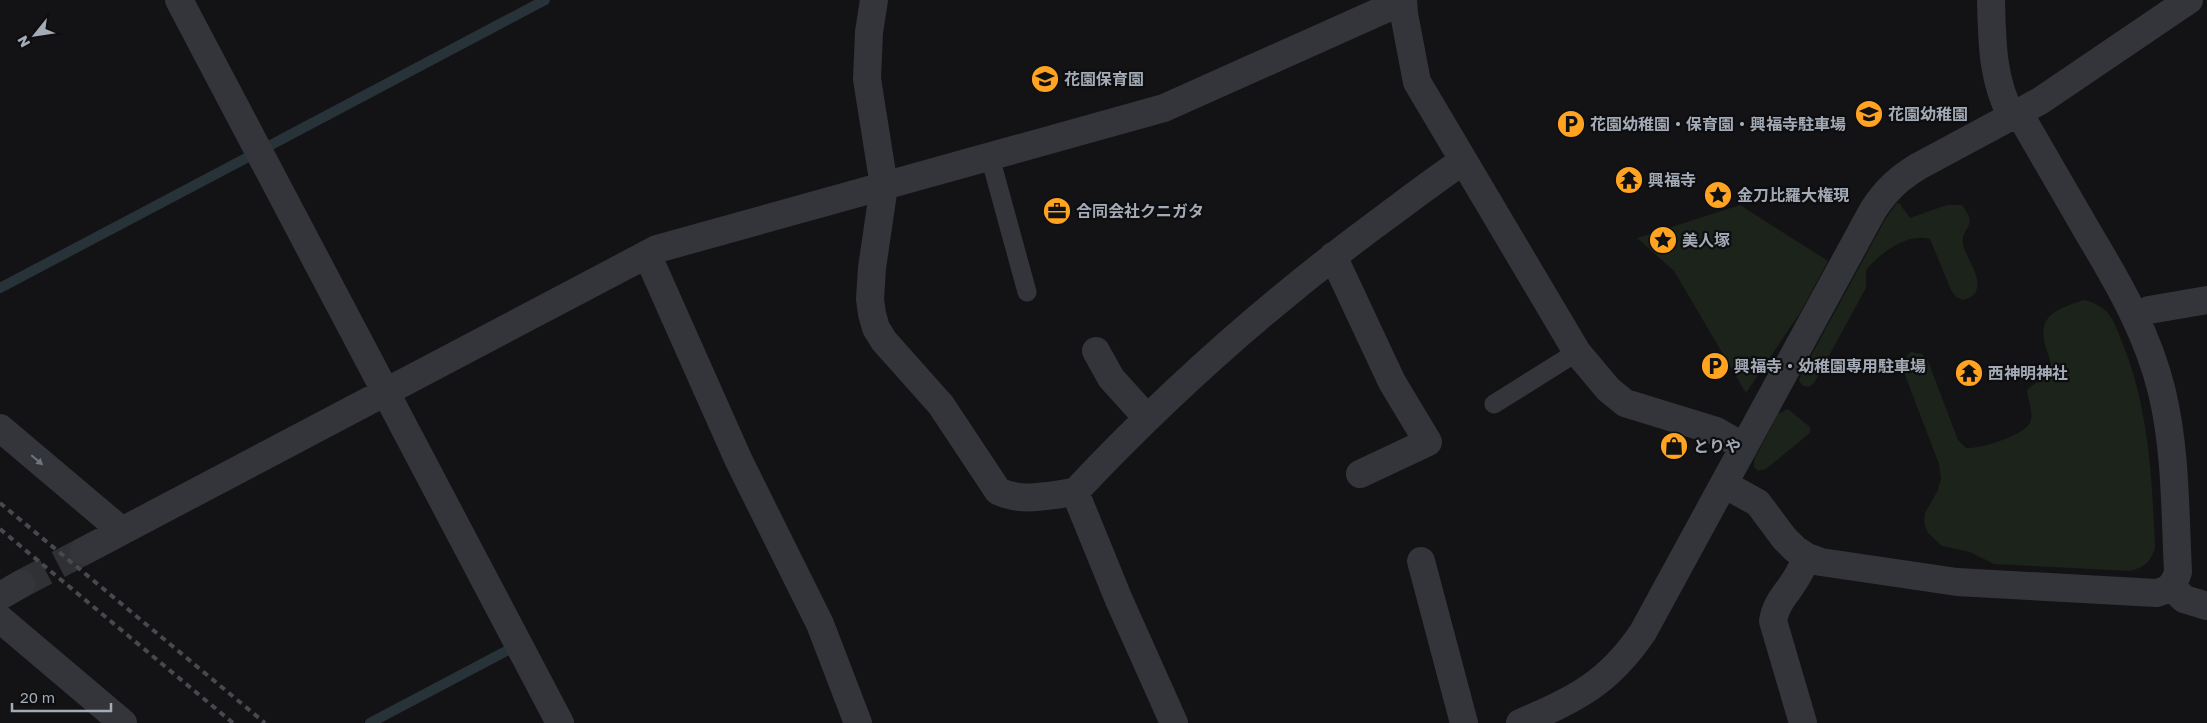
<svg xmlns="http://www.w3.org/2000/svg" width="2207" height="723" viewBox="0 0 2207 723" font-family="'Golos Text','Noto Sans JP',sans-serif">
<rect width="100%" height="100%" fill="#131315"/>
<path fill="#1b231b" d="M 1897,203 L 1900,204 L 1910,218 L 1947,205 L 1962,205 C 1980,228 1960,227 1963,244 C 1966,258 1980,274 1977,288 C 1976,296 1969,298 1963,300 L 1956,297 L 1951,290 L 1930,239 C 1906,232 1880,254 1866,270 L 1866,288 L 1814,383 L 1809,387 L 1803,386 L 1799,381 L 1801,374 L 1886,218 Z
M 1740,205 L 1828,261 L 1800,313 L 1746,393 L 1674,271 L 1637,238 Z
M 2083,300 C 2093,302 2100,305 2107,312 C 2115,321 2119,335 2124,347 C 2149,411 2152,478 2155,547 C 2151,562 2145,567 2130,571 L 1994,564 L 1970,552 L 1942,546 L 1928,533 L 1924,523 L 1925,513 L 1938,490 L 1941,478 L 1939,464 L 1903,370 L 1903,360 L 1911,352 L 1922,354 L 1928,361 L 1958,440 L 1966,448 C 1980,449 2028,435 2031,420 C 2033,410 2028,400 2027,390 C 2035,382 2044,380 2051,372 C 2052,362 2048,355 2045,345 C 2037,313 2060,309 2083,300 Z
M 1788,409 L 1810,427 L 1810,433 L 1766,469 L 1758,471 L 1754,467 L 1754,460 L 1778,414 Z"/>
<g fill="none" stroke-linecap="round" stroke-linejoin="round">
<path stroke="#283339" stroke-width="10" d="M 267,147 L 545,0
M 0,288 L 250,156
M 370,723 L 510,649"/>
<path stroke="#303135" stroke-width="28" stroke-dasharray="28 14" stroke-linecap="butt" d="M 21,584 L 84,551"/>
<path stroke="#34353a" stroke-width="19" d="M 990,157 L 1027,292
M 1494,404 L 1577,352"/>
<path stroke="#34353a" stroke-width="28" d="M 179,0 L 560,723
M 874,0 L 869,32 L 867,79 L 884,186 L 872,268 L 870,299 L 872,314 L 876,328 L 884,341 L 941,405 L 998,491 C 1021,503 1050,495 1075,492
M 1403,0 L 1404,14 L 1417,82 L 1577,352 L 1608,389 L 1625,403 L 1716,431 L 1744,447
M 1991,0 C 1992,41 1992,80 2012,117
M 647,254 L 739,461 L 820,624 L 858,723
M 1333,256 L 1392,382 L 1428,442 L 1360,474
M 2135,316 L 2149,310 L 2207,300
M 1096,351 L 1111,378 L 1147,418
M 0,428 L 122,531
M 1724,484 L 1758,503 L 1784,538 L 1795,549 L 1807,557 L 1821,562 L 1957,582 L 2156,593 C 2169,590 2174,585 2178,572 C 2175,512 2176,451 2162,392 C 2148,334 2119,284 2089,234 C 2066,194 2042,153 2019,113
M 84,551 L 657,249 L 1164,108 L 1392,6 L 1403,6
M 1421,561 L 1464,723
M 2171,586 L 2184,599 L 2207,606
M 0,596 L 21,584
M 0,619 L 123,723
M 1174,723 L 1119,600 L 1075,492 C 1171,390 1270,302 1383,219 C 1410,199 1436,179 1463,161
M 1520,723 C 1575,699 1608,684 1643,632 L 1873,210 C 1886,190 1899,178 1919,166 L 2040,101 L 2189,0
M 1803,723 L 1773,621 C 1776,601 1789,592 1798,575 C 1801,570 1804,563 1807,557"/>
<path stroke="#47494f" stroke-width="4" stroke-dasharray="6 5" stroke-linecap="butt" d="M 0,503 L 265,723
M 0,529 L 233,723"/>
</g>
<defs><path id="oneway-solid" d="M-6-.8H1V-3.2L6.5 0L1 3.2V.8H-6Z" transform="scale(1.25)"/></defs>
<use fill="#71767e" href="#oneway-solid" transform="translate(37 460) rotate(40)"/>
<defs>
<symbol id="school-disc" viewBox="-11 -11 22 22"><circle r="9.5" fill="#ffa321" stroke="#0e0e10"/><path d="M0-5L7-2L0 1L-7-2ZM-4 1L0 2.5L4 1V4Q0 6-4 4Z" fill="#111"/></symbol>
<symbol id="parking-disc" viewBox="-11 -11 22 22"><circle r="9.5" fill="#ffa321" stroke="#0e0e10"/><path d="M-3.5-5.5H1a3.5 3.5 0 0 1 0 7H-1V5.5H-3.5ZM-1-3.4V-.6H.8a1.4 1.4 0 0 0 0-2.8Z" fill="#111"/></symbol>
<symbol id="temple-disc" viewBox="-11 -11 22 22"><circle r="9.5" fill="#ffa321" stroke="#0e0e10"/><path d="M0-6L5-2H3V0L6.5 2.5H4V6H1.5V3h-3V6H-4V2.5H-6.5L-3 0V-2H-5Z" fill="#111"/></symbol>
<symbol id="sight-disc" viewBox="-11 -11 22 22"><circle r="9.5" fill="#ffa321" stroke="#0e0e10"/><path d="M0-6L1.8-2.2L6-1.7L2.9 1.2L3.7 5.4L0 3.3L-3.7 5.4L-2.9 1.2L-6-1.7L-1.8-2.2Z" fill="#111"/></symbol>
<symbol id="office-disc" viewBox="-11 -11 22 22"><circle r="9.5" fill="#ffa321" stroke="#0e0e10"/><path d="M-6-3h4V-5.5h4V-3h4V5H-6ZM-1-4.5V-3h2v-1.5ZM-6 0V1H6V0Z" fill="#111"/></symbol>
<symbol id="shop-disc" viewBox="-11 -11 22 22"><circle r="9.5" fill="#ffa321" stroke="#0e0e10"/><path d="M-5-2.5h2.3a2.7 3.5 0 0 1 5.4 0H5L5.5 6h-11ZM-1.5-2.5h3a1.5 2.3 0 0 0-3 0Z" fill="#111"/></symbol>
</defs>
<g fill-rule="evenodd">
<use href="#school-disc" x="1029" y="63" width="32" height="32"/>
<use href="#school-disc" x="1853" y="98" width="32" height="32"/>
<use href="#parking-disc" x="1555" y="108" width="32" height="32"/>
<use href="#temple-disc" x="1613" y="164" width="32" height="32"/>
<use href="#sight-disc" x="1702" y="179" width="32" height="32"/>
<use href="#office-disc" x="1041" y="195" width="32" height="32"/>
<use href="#sight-disc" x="1647" y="224" width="32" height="32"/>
<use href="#parking-disc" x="1699" y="350" width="32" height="32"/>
<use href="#temple-disc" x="1953" y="357" width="32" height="32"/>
<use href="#shop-disc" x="1658" y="430" width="32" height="32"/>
</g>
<g text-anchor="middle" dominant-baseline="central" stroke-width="4.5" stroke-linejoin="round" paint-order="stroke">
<g font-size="16" font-weight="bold" fill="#a3abb6" stroke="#0e0e10" text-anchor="start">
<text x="1064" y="79">花園保育園</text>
<text x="1888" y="114">花園幼稚園</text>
<text x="1590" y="124">花園幼稚園・保育園・興福寺駐車場</text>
<text x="1648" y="180">興福寺</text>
<text x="1737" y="195">金刀比羅大権現</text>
<text x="1076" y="211">合同会社クニガタ</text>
<text x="1682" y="240">美人塚</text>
<text x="1734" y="366">興福寺・幼稚園専用駐車場</text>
<text x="1988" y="373">西神明神社</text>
<text x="1693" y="446">とりや</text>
</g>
</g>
<g transform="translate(35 35) rotate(240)" stroke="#0e0e10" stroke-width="4" paint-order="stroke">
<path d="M0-4L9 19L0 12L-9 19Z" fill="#a3abb6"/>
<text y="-8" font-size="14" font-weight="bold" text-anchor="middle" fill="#a3abb6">N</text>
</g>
<path d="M12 703v8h99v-8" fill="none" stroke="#a3abb6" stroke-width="2.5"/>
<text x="20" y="703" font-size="15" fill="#a3abb6" stroke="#0e0e10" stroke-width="4" paint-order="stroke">20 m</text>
</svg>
